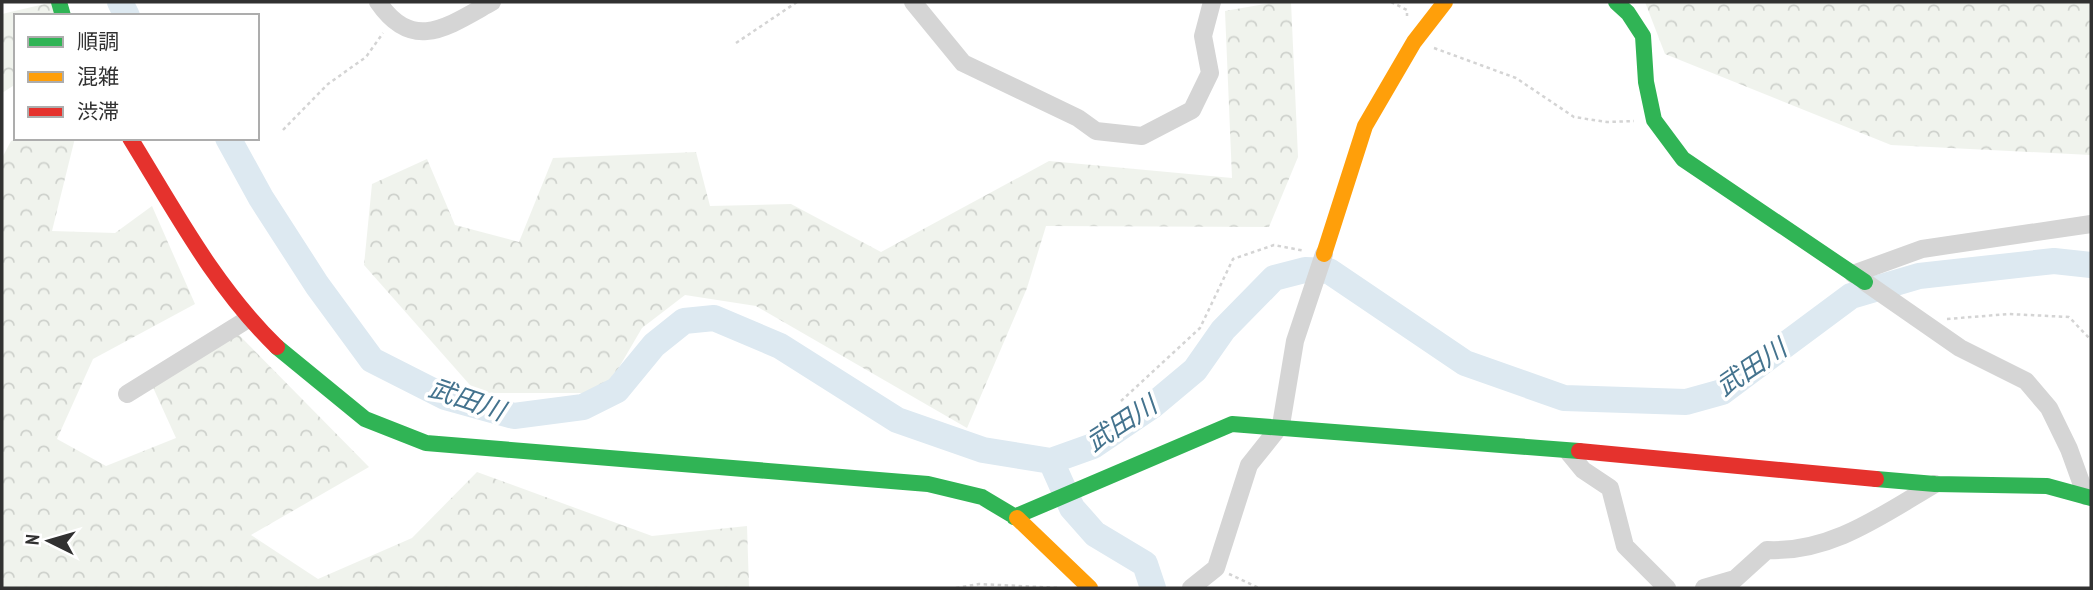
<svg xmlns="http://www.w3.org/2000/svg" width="2093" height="590" viewBox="0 0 2093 590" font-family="'PT Sans Narrow','Noto Sans JP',sans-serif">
<defs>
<pattern id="forest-crowns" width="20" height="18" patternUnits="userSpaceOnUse" patternTransform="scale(1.75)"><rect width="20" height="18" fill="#f0f3ed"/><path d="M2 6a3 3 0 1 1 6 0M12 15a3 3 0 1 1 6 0" fill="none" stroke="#ced1cc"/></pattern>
</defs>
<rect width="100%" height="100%" fill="#fff"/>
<path fill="url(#forest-crowns)" d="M 53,2 L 57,16 L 16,16 L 16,84 L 2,93 L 2,14 Z
M 1276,2 L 1291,2 L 1298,157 L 1269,227 L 1046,226 L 1027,288 L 967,428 L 756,306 L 685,295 L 642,328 L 604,393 L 477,393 L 364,265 L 372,184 L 427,159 L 455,225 L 519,242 L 553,158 L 696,152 L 710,206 L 791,204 L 881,252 L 1049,161 L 1232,178 L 1225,11 Z
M 1645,2 L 2091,2 L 2091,155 L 1891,145 L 1665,54 Z
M 18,138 L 75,138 L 52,231 L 115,233 L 152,206 L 195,304 L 93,359 L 57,439 L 106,466 L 176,438 L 151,383 L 238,334 L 369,467 L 251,535 L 318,579 L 412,538 L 477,472 L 652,536 L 747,526 L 749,588 L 2,588 L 2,158 L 11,141 Z"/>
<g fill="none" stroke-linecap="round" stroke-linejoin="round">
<path stroke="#dde9f1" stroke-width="26" d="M 120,2 L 127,16
M 228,138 L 261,198 L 317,285 L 372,360 L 445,397 L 514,416 L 583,407 L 617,390 L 654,345 L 684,321 L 714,318 L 780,346 L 897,420 L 983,450 L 1051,461 L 1093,446 L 1152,406 L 1195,370 L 1223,330 L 1274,278 L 1305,270 L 1329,271 L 1465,363 L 1564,398 L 1686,402 L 1722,392 L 1851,296 L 1919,276 L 2054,261 L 2091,265
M 1051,461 L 1072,508 L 1095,534 L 1145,564 L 1153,588"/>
<path stroke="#d4d4d4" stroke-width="2.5" stroke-dasharray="3.5 3.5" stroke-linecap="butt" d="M 1391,2 L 1407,10 L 1407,16
M 736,43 L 797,2
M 1434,48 L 1516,78 L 1574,117 L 1607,122 L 1634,121
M 283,130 L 328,84 L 366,57 L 383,33
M 1947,319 L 2009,314 L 2069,317 L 2091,340
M 1121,401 L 1200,328 L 1233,259 L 1274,245 L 1305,251
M 1229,574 L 1259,588
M 956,588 L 979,584 L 1060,588"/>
<path stroke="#d5d5d5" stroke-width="18" d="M 378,2 C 413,53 447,27 492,2
M 913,2 L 963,63 L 1078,118 L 1096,131 L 1142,136 L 1192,110 L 1210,73 L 1203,36 L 1212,2
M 1853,274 L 1922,249 L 2091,224
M 1865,282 L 1960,348 L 2026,381 L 2049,408 L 2069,449 L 2086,496
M 127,394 L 248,319
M 1569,453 L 1583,470 L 1610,488 L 1625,546 L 1667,588
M 1191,588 L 1216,568 L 1249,465 L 1281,425 L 1295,341 L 1324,254
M 1704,588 L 1735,579 L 1767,550 C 1831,553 1882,515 1935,484"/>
<path stroke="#30b455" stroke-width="16" d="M 59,2 L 63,16
M 1616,2 L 1628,13 L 1643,36 L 1646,82 L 1654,120 L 1683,159 L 1865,282
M 277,347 L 365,419 L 426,443 L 928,484 L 982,497 L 1017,518
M 1876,479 L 1935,484 L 2047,486 L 2091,498
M 1014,517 L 1232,424 L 1579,451"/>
<path stroke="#ff9f0a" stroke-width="16" d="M 1324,254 L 1365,126 L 1414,42 L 1445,2
M 1017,518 L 1090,588"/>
<path stroke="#e5322d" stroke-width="16" d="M 130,138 C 175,211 215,287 277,347
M 1579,451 L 1876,479"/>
</g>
<g text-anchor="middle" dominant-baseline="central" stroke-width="7" stroke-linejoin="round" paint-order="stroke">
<g font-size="26" font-style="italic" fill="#44738e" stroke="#fff">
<text transform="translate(1751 367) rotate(-34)">武田川</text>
<text transform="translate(467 399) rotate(19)">武田川</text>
<text transform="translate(1121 423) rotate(-33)">武田川</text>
</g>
</g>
<rect width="2093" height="590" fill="none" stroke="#313131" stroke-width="7"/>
<rect x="14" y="14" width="245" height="126" fill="#ffffff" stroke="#adadad" stroke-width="2"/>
<rect x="28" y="37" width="35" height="10" fill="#30b455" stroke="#adadad" stroke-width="2"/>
<text x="77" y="49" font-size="21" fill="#313131">順調</text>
<rect x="28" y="72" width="35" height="10" fill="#ff9f0a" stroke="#adadad" stroke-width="2"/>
<text x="77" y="84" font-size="21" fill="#313131">混雑</text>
<rect x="28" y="107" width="35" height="10" fill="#e5322d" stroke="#adadad" stroke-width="2"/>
<text x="77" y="119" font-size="21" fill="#313131">渋滞</text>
<g transform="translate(49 541) rotate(275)" stroke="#ffffff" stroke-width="5" paint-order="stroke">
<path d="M0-5L12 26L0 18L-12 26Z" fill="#313131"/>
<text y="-10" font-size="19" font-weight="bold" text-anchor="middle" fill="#313131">N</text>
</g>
</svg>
